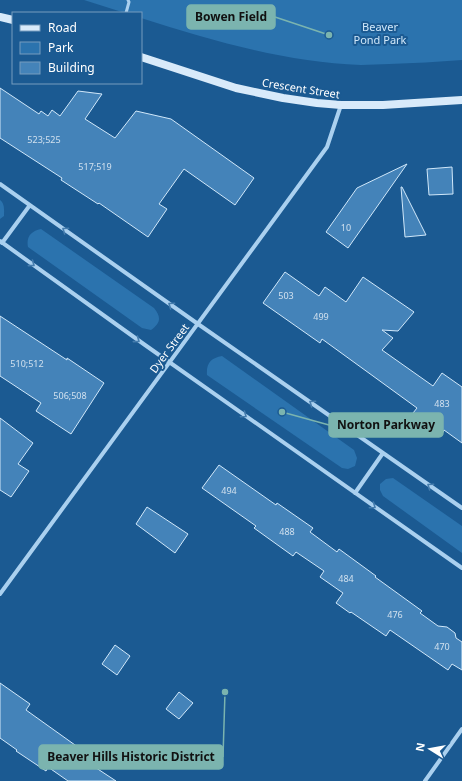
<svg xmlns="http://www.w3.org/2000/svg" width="462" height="781" viewBox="0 0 462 781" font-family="'Noto Sans',sans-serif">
<rect width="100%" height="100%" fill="#1b5a92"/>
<path fill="#2b73ae" d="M 84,0 L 462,0 L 462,60 C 438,62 413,63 389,64 C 380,64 370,65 361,65 C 286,62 213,41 141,18 L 141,13 L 125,13 Z
M 0,200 C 5,204 4,210 4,216 L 0,219 Z
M 41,229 L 154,308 C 162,318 160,323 151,330 L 142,328 L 28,247 C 26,237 31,231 41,229 Z
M 222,356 L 354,450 L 357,458 L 355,466 L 348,469 L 342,468 L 207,375 C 206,363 211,358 222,356 Z
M 393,478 L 462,526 L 462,553 L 383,496 L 380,490 L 380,484 L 386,479 Z"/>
<path fill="#4483b9" stroke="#d1e8fa" d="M 0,88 L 39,114 L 41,111 L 48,116 L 52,110 L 60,116 L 78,91 L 102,94 L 85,119 L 115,138 L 136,111 L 171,119 L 254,178 L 235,205 L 184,169 L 159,204 L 167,209 L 148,237 L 99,203 L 98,204 L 61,180 L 62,178 L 0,138 Z
M 407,164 L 348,248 L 326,232 L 357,188 Z
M 452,167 L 453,194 L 429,195 L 427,169 Z
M 401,187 L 402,187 L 426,235 L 405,237 Z
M 285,272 L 319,296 L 325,287 L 346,302 L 363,277 L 414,312 L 398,331 L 382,330 L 393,338 L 382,350 L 433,386 L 442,373 L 462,387 L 462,443 L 444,430 L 442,434 L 413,413 L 417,408 L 373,376 L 322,339 L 320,343 L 263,303 Z
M 0,316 L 67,360 L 67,358 L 104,383 L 71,434 L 36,411 L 41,403 L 0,376 Z
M 0,418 L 33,443 L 18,464 L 29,471 L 11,497 L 0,490 Z
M 219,465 L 276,505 L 277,503 L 313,528 L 310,532 L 337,552 L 339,549 L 376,576 L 375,577 L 422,611 L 420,613 L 438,626 L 447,627 L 455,633 L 456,638 L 462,642 L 462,670 L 452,664 L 448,670 L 390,630 L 386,636 L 351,612 L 350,613 L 336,603 L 343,593 L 320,577 L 324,571 L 296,552 L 293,556 L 254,528 L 256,526 L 202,488 Z
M 147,507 L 188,534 L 175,553 L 136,524 Z
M 115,645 L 130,656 L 117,675 L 102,664 Z
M 0,683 L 30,704 L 26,710 L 82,750 L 78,756 L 116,781 L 68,781 L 48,767 L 46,771 L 16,751 L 17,750 L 0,738 Z
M 179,692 L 193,703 L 179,719 L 166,709 Z"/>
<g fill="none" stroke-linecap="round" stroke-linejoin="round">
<path stroke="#aad0ef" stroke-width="3" d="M 126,13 L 129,2 L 128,0"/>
<path stroke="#aad0ef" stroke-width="4" d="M 0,184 L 198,324 L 462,508
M 0,241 L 145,345 L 462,568
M 2,243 L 30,205
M 355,493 L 383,453
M 0,594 L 327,147 L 341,105
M 425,781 L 462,729"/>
<path stroke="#d8eafa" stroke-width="8" d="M 0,17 L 13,20
M 141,57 L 236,88 L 283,98 L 317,103 L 341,105 L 383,105 L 462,100"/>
</g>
<defs><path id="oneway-chevron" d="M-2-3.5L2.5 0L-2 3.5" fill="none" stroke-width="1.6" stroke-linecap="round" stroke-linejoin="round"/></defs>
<g stroke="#467dae">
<use href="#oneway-chevron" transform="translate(65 230) rotate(-145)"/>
<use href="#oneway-chevron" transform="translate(32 264) rotate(36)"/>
<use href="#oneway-chevron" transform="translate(171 305) rotate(-145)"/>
<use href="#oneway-chevron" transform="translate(137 340) rotate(36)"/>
<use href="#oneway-chevron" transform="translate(312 403) rotate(-145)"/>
<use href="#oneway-chevron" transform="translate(244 415) rotate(35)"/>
<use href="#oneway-chevron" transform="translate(430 486) rotate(-145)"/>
<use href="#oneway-chevron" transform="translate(373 506) rotate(35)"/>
</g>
<g text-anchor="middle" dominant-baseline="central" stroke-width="4" stroke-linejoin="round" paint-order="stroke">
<g font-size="9" fill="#d0e0ee">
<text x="44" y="139">523;525</text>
<text x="95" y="166">517;519</text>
<text x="346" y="227">10</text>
<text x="286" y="295">503</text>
<text x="321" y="316">499</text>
<text x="27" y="363">510;512</text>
<text x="70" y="395">506;508</text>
<text x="442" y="403">483</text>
<text x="229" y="490">494</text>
<text x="287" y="531">488</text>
<text x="346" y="578">484</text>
<text x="395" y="614">476</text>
<text x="442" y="646">470</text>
</g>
<g font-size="11" fill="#d1e8fa" stroke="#1b5a92">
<text x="380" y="26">Beaver<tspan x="380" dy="13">Pond Park</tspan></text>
</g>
<g font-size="11" fill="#fff" stroke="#1b5a92">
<text transform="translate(301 88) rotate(9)">Crescent Street</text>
<text transform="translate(169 348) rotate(-54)">Dyer Street</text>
</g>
</g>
<path fill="none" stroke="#7bb4af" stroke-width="1.5" d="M329 35L275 17M282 412L329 425M225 692L223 757"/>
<g fill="#7bb4af" stroke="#1b5a92" stroke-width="1.5">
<circle cx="329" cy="35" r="4"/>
<circle cx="282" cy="412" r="4"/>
<circle cx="225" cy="692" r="4"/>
</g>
<g fill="#7bb4af" stroke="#7bb4af" stroke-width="1.5">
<rect x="187" y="5" width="88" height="24" rx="4"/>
<rect x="329" y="413" width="114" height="24" rx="4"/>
<rect x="39" y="745" width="184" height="24" rx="4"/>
</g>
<g font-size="12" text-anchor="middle" font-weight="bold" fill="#111">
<text x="231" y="21">Bowen Field</text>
<text x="386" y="429">Norton Parkway</text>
<text x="131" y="761">Beaver Hills Historic District</text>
</g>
<rect x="12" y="12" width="130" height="72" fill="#1b5a92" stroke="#769cbe"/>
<rect x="20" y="25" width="20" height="6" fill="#d8eafa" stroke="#769cbe"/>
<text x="48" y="32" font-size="12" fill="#ffffff">Road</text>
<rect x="20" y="42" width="20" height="12" fill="#2b73ae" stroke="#769cbe"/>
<text x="48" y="52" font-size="12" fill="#ffffff">Park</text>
<rect x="20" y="62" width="20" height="12" fill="#4483b9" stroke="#769cbe"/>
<text x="48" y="72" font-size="12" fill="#ffffff">Building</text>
<g transform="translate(430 749) rotate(281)" stroke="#1b5a92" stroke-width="3" paint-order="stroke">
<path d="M0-3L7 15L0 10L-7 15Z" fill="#ffffff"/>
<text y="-6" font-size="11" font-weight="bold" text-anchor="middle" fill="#ffffff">N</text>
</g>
</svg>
